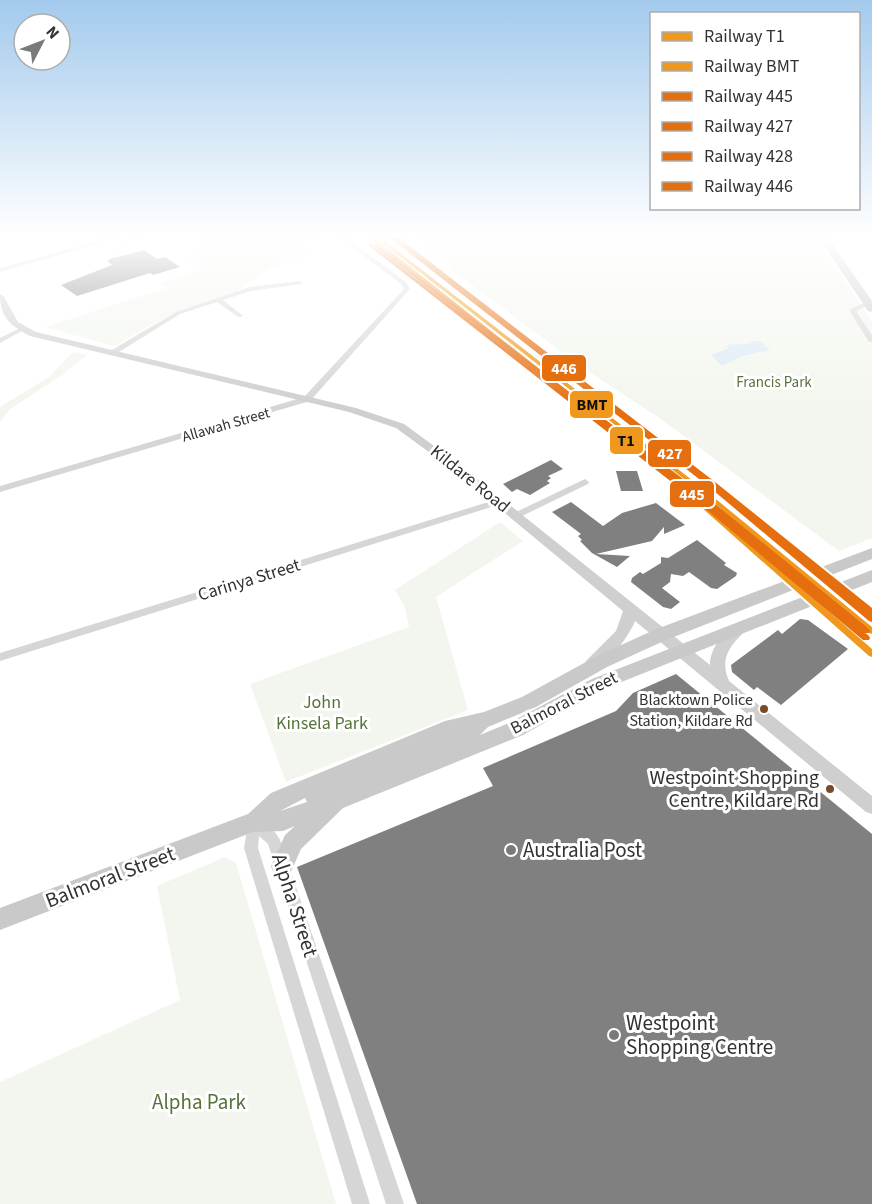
<svg xmlns="http://www.w3.org/2000/svg" width="872" height="1204" viewBox="0 0 872 1204" font-family="'Source Sans 3',sans-serif">
<rect width="100%" height="100%" fill="#fff"/>
<path fill="#f3f6ee" d="M 202,238 L 321,238 L 301,247 L 312,256 L 272,267 L 236,292 L 173,313 L 114,346 L 45,327 L 166,288 L 161,283 L 203,269 L 186,256 L 207,244 Z
M 416,238 L 816,238 L 872,321 L 872,538 L 839,551 L 658,417 L 583,368 L 422,248 Z
M 73,352 L 87,355 L 58,378 L 10,409 L 0,422 L 0,407 L 49,377 Z
M 500,522 L 523,541 L 436,597 L 468,710 L 286,782 L 250,684 L 409,627 L 405,607 L 395,590 Z
M 225,857 L 236,863 L 336,1204 L 0,1204 L 0,1082 L 180,1000 L 157,886 Z"/>
<path fill="#dbebf4" d="M 750,341 L 760,341 L 770,350 L 742,356 L 722,366 L 711,355 L 729,348 L 726,345 L 752,343 Z"/>
<g fill="none" stroke-linecap="round" stroke-linejoin="round">
<path stroke="#dbebf4" stroke-width="2" d="M 112,250 L 138,238"/>
</g>
<path fill="#808080" d="M 144,250 L 157,259 L 165,257 L 180,267 L 153,275 L 150,273 L 77,296 L 61,285 L 112,265 L 107,261 L 110,259 Z
M 551,460 L 563,469 L 548,476 L 551,478 L 547,481 L 550,483 L 530,495 L 517,489 L 512,492 L 503,484 Z
M 616,471 L 637,471 L 643,491 L 621,491 Z
M 571,502 L 603,526 L 622,513 L 656,503 L 685,525 L 664,534 L 664,527 L 652,541 L 596,554 L 630,556 L 617,567 L 592,553 L 580,541 L 582,540 L 578,536 L 581,534 L 552,512 Z
M 697,540 L 726,563 L 724,565 L 737,573 L 736,576 L 717,589 L 711,588 L 689,572 L 683,576 L 671,574 L 670,582 L 662,588 L 680,602 L 671,609 L 663,607 L 631,582 L 632,578 L 640,572 L 643,574 L 661,563 L 661,557 L 668,558 Z
M 800,619 L 808,620 L 848,649 L 781,705 L 757,687 L 754,690 L 732,672 L 731,665 L 778,630 L 782,634 Z
M 676,674 L 872,834 L 872,1204 L 417,1204 L 297,867 L 493,786 L 483,768 L 616,711 L 633,693 Z"/>
<g fill="none" stroke-linecap="round" stroke-linejoin="round">
<path fill="#d6d6d6" fill-rule="evenodd" d="M 109,238 L 120,238 L 0,272 L 0,268 Z
M 340,238 L 347,238 L 406,282 L 410,289 L 310,401 L 0,492 L 0,486 L 304,397 L 404,289 L 401,284 Z
M 299,281 L 302,283 L 301,284 L 251,291 L 223,300 L 242,315 L 242,317 L 238,317 L 217,302 L 180,314 L 114,355 L 107,353 L 176,312 L 250,287 Z
M 868,301 L 870,302 L 870,304 L 856,311 L 872,335 L 872,342 L 869,342 L 849,310 Z
M 22,327 L 24,328 L 24,330 L 0,343 L 0,338 Z
M 585,479 L 589,482 L 588,484 L 518,518 L 515,519 L 510,516 L 512,514 Z
M 498,499 L 501,500 L 503,502 L 501,504 L 0,661 L 0,653 Z
M 254,816 C 263,819 276,831 280,840 L 404,1204 L 386,1204 L 268,844 L 259,836 L 258,848 L 370,1204 L 352,1204 L 244,848 L 249,818 Z"/>
<path fill="#cfcfcf" fill-rule="evenodd" d="M 0,294 L 4,297 L 18,322 L 36,332 L 356,408 L 404,424 L 456,462 L 710,665 C 710,648 722,636 733,625 L 743,625 L 745,629 L 743,633 C 728,648 720,660 729,681 L 872,796 L 872,814 L 866,812 L 635,621 C 630,635 602,675 586,669 L 584,665 L 586,661 L 616,631 L 623,611 L 448,466 L 396,428 L 349,412 L 30,336 C 11,326 0,318 0,294 Z"/>
<path fill="#c9c9c9" fill-rule="evenodd" d="M 819,238 L 828,238 L 872,301 L 872,312 L 868,311 Z
M 872,548 L 872,559 L 666,640 L 607,667 L 536,707 L 488,727 L 480,735 L 509,723 L 592,679 L 872,570 L 872,582 L 604,689 L 523,735 L 343,808 L 301,849 L 290,874 L 282,877 L 274,874 L 271,866 L 285,835 L 295,826 L 283,831 L 253,832 L 0,930 L 0,908 L 248,814 L 271,793 L 445,721 L 484,712 L 522,697 L 595,657 L 654,630 ZM 305,798 L 307,802 L 280,811 Z"/>
<defs>
<path id="rail-1" d="M 369,238 L 374,238 L 652,458 L 872,649 L 872,657 L 869,656 L 648,460 Z"/>
<path id="rail-2" d="M 376,238 L 381,238 L 706,491 L 872,627 L 872,634 L 869,633 L 702,493 Z"/>
<path id="rail-3" d="M 371,244 L 700,497 L 869,636 L 870,638 L 869,640 L 863,640 L 696,501 L 369,246 L 369,244 Z"/>
<path id="rail-4" d="M 390,238 L 395,238 L 712,484 L 872,615 L 872,622 L 869,621 L 708,486 Z"/>
<path id="rail-5" d="M 376,244 L 704,495 L 869,629 L 870,631 L 869,633 L 863,633 L 700,499 L 374,246 L 374,244 Z"/>
<path id="rail-6" d="M 394,238 L 399,238 L 715,482 L 872,608 L 872,615 L 869,614 L 711,484 Z"/>
</defs>
<use href="#rail-1" stroke="#fff" stroke-width="4"/>
<use href="#rail-2" stroke="#fff" stroke-width="4"/>
<use href="#rail-3" stroke="#fff" stroke-width="4"/>
<use href="#rail-4" stroke="#fff" stroke-width="4"/>
<use href="#rail-5" stroke="#fff" stroke-width="4"/>
<use href="#rail-6" stroke="#fff" stroke-width="4"/>
<use href="#rail-1" fill="#ef981d" fill-rule="evenodd"/>
<use href="#rail-2" fill="#ef981d" fill-rule="evenodd"/>
<use href="#rail-3" fill="#e56e0f" fill-rule="evenodd"/>
<use href="#rail-4" fill="#e56e0f" fill-rule="evenodd"/>
<use href="#rail-5" fill="#e56e0f" fill-rule="evenodd"/>
<use href="#rail-6" fill="#e56e0f" fill-rule="evenodd"/>
</g>
<linearGradient id="sky" x2="0" y2="1"><stop stop-color="#a3caed"/><stop offset="0.58" stop-color="#fff"/><stop offset="1" stop-color="#fff" stop-opacity="0"/></linearGradient>
<rect width="872" height="407" fill="url(#sky)"/>
<g fill="#7a4b2a" stroke="#fff" stroke-width="2">
<circle cx="764" cy="709" r="5"/>
<circle cx="830" cy="789" r="5"/>
</g>
<g fill="#7a7a7a" stroke="#fff" stroke-width="2">
<circle cx="511" cy="850" r="6"/>
<circle cx="614" cy="1035" r="6"/>
</g>
<g text-anchor="middle" dominant-baseline="central" stroke-width="6" stroke-linejoin="round" paint-order="stroke">
<g font-size="15" fill="#57723b" stroke="#fff">
<text x="774" y="382">Francis Park</text>
</g>
<g font-size="15" fill="#323232" stroke="#fff">
<text transform="translate(226 425) rotate(-16)">Allawah Street</text>
</g>
<g font-size="16" fill="#323232" stroke="#fff" text-anchor="end">
<text x="753" y="700">Blacktown Police<tspan x="753" dy="21">Station, Kildare Rd</tspan></text>
</g>
<g font-size="18" fill="#323232" stroke="#fff">
<text transform="translate(470 479) rotate(39)">Kildare Road</text>
<text transform="translate(249 580) rotate(-17)">Carinya Street</text>
<text transform="translate(564 703) rotate(-27)">Balmoral Street</text>
</g>
<g font-size="18" fill="#57723b" stroke="#fff">
<text x="322" y="702">John<tspan x="322" dy="21">Kinsela Park</tspan></text>
</g>
<g font-size="20" fill="#323232" stroke="#fff" text-anchor="end">
<text x="819" y="778">Westpoint Shopping<tspan x="819" dy="23">Centre, Kildare Rd</tspan></text>
</g>
<g font-size="21" fill="#323232" stroke="#fff" text-anchor="start">
<text x="523" y="850">Australia Post</text>
<text x="626" y="1023">Westpoint<tspan x="626" dy="24">Shopping Centre</tspan></text>
</g>
<g font-size="21" fill="#323232" stroke="#fff">
<text transform="translate(110 877) rotate(-21)">Balmoral Street</text>
<text transform="translate(295 905) rotate(72)">Alpha Street</text>
</g>
<g font-size="21" fill="#57723b" stroke="#fff">
<text x="199" y="1102">Alpha Park</text>
</g>
</g>
<g stroke="#fff" stroke-width="2">
<rect x="541" y="354" width="46" height="28" rx="6" fill="#e56e0f"/>
<rect x="569" y="390" width="45" height="29" rx="6" fill="#ef981d"/>
<rect x="609" y="426" width="35" height="29" rx="6" fill="#ef981d"/>
<rect x="647" y="439" width="45" height="29" rx="6" fill="#e56e0f"/>
<rect x="669" y="480" width="46" height="28" rx="6" fill="#e56e0f"/>
</g>
<g font-size="16" text-anchor="middle" font-weight="bold" fill="#fff">
<text x="564" y="374">446</text>
<text x="670" y="459">427</text>
<text x="692" y="500">445</text>
</g>
<g font-size="16" text-anchor="middle" font-weight="bold" fill="#111">
<text x="592" y="410">BMT</text>
<text x="626" y="446">T1</text>
</g>
<rect x="650" y="12" width="210" height="198" fill="#ffffff" stroke="#adadad" stroke-width="1.5"/>
<rect x="662" y="32" width="30" height="9" fill="#ef981d" stroke="#adadad" stroke-width="1.5"/>
<text x="704" y="42" font-size="18" fill="#323232">Railway T1</text>
<rect x="662" y="62" width="30" height="9" fill="#ef981d" stroke="#adadad" stroke-width="1.5"/>
<text x="704" y="72" font-size="18" fill="#323232">Railway BMT</text>
<rect x="662" y="92" width="30" height="9" fill="#e56e0f" stroke="#adadad" stroke-width="1.5"/>
<text x="704" y="102" font-size="18" fill="#323232">Railway 445</text>
<rect x="662" y="122" width="30" height="9" fill="#e56e0f" stroke="#adadad" stroke-width="1.5"/>
<text x="704" y="132" font-size="18" fill="#323232">Railway 427</text>
<rect x="662" y="152" width="30" height="9" fill="#e56e0f" stroke="#adadad" stroke-width="1.5"/>
<text x="704" y="162" font-size="18" fill="#323232">Railway 428</text>
<rect x="662" y="182" width="30" height="9" fill="#e56e0f" stroke="#adadad" stroke-width="1.5"/>
<text x="704" y="192" font-size="18" fill="#323232">Railway 446</text>
<g transform="translate(42 42) rotate(48)"><circle r="28" fill="#ffffff" stroke="#adadad" stroke-width="1.5"/>
<path d="M0-4.5L10 22L0 15L-10 22Z" fill="#7a7a7a"/>
<text y="-9" font-size="16" font-weight="bold" text-anchor="middle" fill="#323232">N</text>
</g>
</svg>
